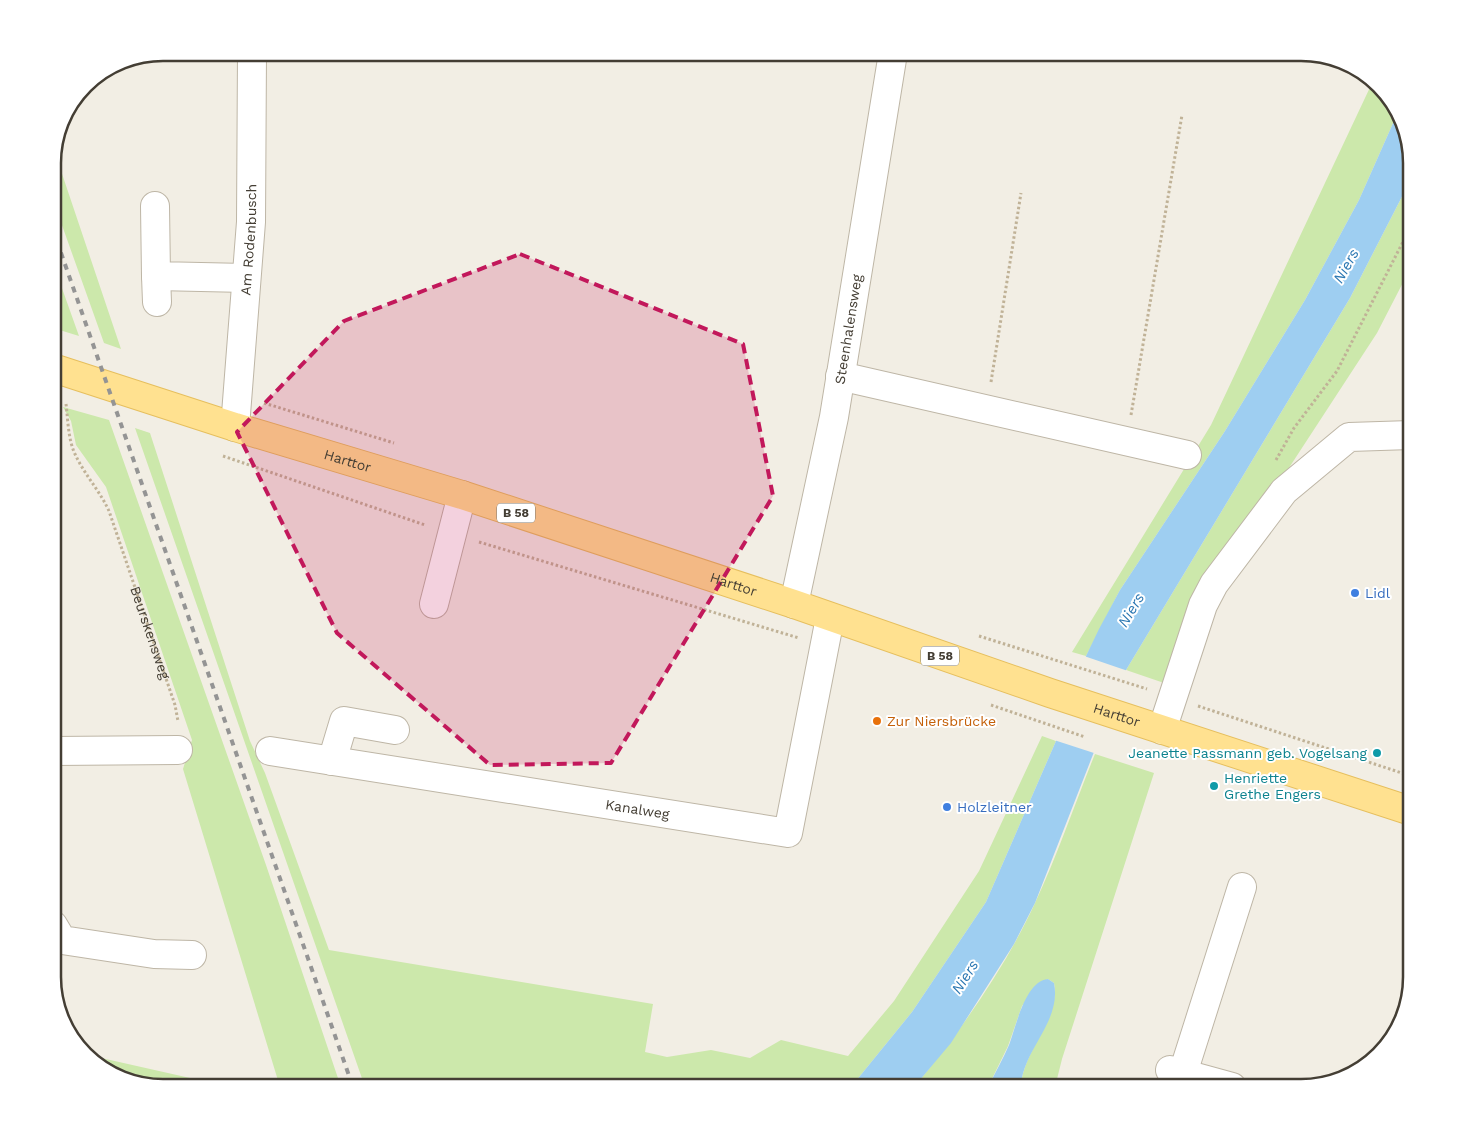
<svg xmlns="http://www.w3.org/2000/svg" width="1464" height="1140" viewBox="0 0 1464 1140" font-family="'Work Sans',sans-serif">
<rect width="100%" height="100%" fill="#f2eee4"/>
<path fill="#cce8ab" d="M 1373,81 L 1398,112 L 1359,200 L 1305,300 L 1225,431 L 1120,590 L 1086,656 L 1072,652 L 1211,425 Z
M 54,150 L 121,349 L 104,343 L 53,200 Z
M 1411,179 L 1411,267 L 1377,333 L 1283,477 L 1167,684 L 1126,670 L 1350,298 Z
M 53,263 L 79,336 L 53,328 Z
M 63,407 L 109,420 L 266,865 L 341,1087 L 280,1087 L 183,769 L 192,740 L 106,487 L 76,445 L 71,421 Z
M 135,428 L 150,433 L 250,741 L 265,773 L 329,950 L 653,1004 L 645,1052 L 667,1057 L 711,1050 L 750,1058 L 781,1040 L 848,1056 L 894,1001 L 979,871 L 1042,736 L 1056,741 L 986,902 L 912,1012 L 851,1087 L 365,1087 Z
M 1095,754 L 1154,773 L 1062,1059 L 1055,1087 L 1021,1087 C 1022,1052 1061,1016 1054,983 L 1048,979 L 1039,983 L 1022,1006 L 1008,1046 L 988,1087 L 914,1087 C 960,1032 1005,968 1035,903 C 1058,854 1075,803 1095,754 Z
M 88,1055 L 230,1087 L 163,1087 L 96,1064 Z"/>
<path fill="#9ecef1" d="M 1398,112 L 1411,163 L 1411,179 L 1350,298 L 1126,670 L 1035,903 L 1014,944 L 951,1043 L 914,1087 L 851,1087 L 912,1012 L 986,902 L 1056,741 L 1086,656 L 1099,629 L 1120,590 L 1225,431 L 1305,300 L 1359,200 Z
M 1048,979 L 1054,983 C 1062,1022 1022,1050 1021,1087 L 988,1087 C 995,1073 1003,1059 1009,1045 C 1016,1027 1025,981 1048,979 Z"/>
<path fill="#f2eee4" d="M 1084,656 L 1128,671 L 1097,754 L 1054,740 Z"/>
<g fill="none" stroke-linecap="round" stroke-linejoin="round">
<defs>
<g id="minor">
<path d="M 155,206 L 156,276 L 246,278"/>
<path d="M 156,276 L 157,302"/>
<path d="M 840,376 L 1187,455"/>
<path id="s2" d="M 235,427 L 251,222 L 252,53"/>
<path d="M 434,604 L 462,495"/>
<path id="s3" d="M 794,604 L 834,417 L 893,53"/>
<path d="M 1162,730 L 1203,605 L 1214,584 L 1284,491 L 1349,437 L 1411,435"/>
<path d="M 53,751 L 178,750"/>
<path id="s4" d="M 270,751 L 788,833 L 830,618"/>
<path d="M 332,761 L 344,721 L 395,730"/>
<path d="M 53,925 L 62,940 L 154,954 L 192,955"/>
<path d="M 1170,1070 L 1232,1087"/>
<path d="M 1183,1073 L 1242,887"/>
</g>
<g id="major">
<path id="s5" d="M 53,368 L 235,427 L 462,495 L 794,604 L 1050,693 L 1411,811"/>
</g>
</defs>
<use href="#minor" stroke="#beb6a6" stroke-width="30"/>
<use href="#major" stroke="#e6bf5e" stroke-width="30"/>
<g stroke="#c0b297" stroke-width="3" stroke-dasharray="2.5 2.5" stroke-linecap="butt">
<path d="M 991,382 L 1021,193"/>
<path d="M 264,403 L 394,443"/>
<path id="s1" d="M 66,404 C 68,420 68,439 75,454 C 84,474 100,491 109,511 L 175,705 L 178,721"/>
<path d="M 1131,415 L 1182,115"/>
<path d="M 223,456 L 425,525"/>
<path d="M 1276,460 L 1294,428 L 1337,371 L 1411,226"/>
<path d="M 479,542 L 799,638"/>
<path d="M 979,636 L 1147,689"/>
<path d="M 991,705 L 1085,737"/>
<path d="M 1198,706 L 1411,776"/>
</g>
<use href="#minor" stroke="#fff" stroke-width="28"/>
<use href="#major" stroke="#ffe190" stroke-width="28"/>
<path stroke="#949494" stroke-width="4" stroke-dasharray="6 6" stroke-linecap="butt" d="M 53,230 L 353,1087"/>
</g>
<path fill="#c2185b" fill-opacity="0.2" stroke="#c2185b" stroke-width="4" stroke-dasharray="10 6" stroke-linejoin="round" d="M 520,254 L 743,344 L 773,496 L 611,763 L 490,765 L 337,633 L 237,432 L 344,321 Z"/>
<g fill="#3f7fe0" stroke="#fff" stroke-width="2">
<circle cx="1355" cy="593" r="5"/>
<circle cx="947" cy="807" r="5"/>
</g>
<circle fill="#e8710a" stroke="#fff" stroke-width="2" cx="877" cy="721" r="5"/>
<g fill="#0f9aa8" stroke="#fff" stroke-width="2">
<circle cx="1377" cy="753" r="5"/>
<circle cx="1214" cy="786" r="5"/>
</g>
<g text-anchor="middle" dominant-baseline="central" stroke-width="4" stroke-linejoin="round" paint-order="stroke">
<g fill="#fff" stroke="#7c7871" stroke-width="1">
<rect x="497" y="503.5" width="38" height="19" rx="4"/>
<rect x="921" y="646.5" width="38" height="19" rx="4"/>
</g>
<g font-size="12" font-weight="bold" fill="#443e34">
<text x="516" y="513">B 58</text>
<text x="940" y="656">B 58</text>
</g>
<g font-size="14" fill="#443e34" stroke="#fff">
<text stroke="none"><textPath href="#s2" startOffset="188">Am Rodenbusch</textPath></text>
<text stroke="none"><textPath href="#s3" startOffset="280">Steenhalensweg</textPath></text>
<text stroke="none"><textPath href="#s5" startOffset="309">Harttor</textPath></text>
<text stroke="none"><textPath href="#s5" startOffset="714">Harttor</textPath></text>
<text stroke="none"><textPath href="#s1" startOffset="246">Beurskensweg</textPath></text>
<text stroke="none"><textPath href="#s5" startOffset="1119">Harttor</textPath></text>
<text stroke="none"><textPath href="#s4" startOffset="372">Kanalweg</textPath></text>
</g>
<g font-size="14" fill="#366cbe" stroke="#fff" text-anchor="start">
<text x="1365" y="593">Lidl</text>
<text x="957" y="807">Holzleitner</text>
</g>
<g font-size="14" fill="#c56008" stroke="#fff" text-anchor="start">
<text x="887" y="721">Zur Niersbrücke</text>
</g>
<g font-size="14" fill="#0d838f" stroke="#fff" text-anchor="end">
<text x="1367" y="753">Jeanette Passmann geb. Vogelsang</text>
<text x="1224" y="778" text-anchor="start">Henriette<tspan x="1224" dy="16">Grethe Engers</tspan></text>
</g>
<g font-size="15" font-style="italic" fill="#2b77b2" stroke="#fff">
<text transform="translate(1346 266) rotate(-61)">Niers</text>
<text transform="translate(1131 610) rotate(-59)">Niers</text>
<text transform="translate(965 977) rotate(-58)">Niers</text>
</g>
</g>
<path d="M0 0H1464V1140H0ZM163 61H1301A102 102 0 0 1 1403 163V977A102 102 0 0 1 1301 1079H163A102 102 0 0 1 61 977V163A102 102 0 0 1 163 61Z" fill="#fff" fill-rule="evenodd"/>
<path fill="none" stroke="#443e34" stroke-width="2.5" d="M163 61H1301A102 102 0 0 1 1403 163V977A102 102 0 0 1 1301 1079H163A102 102 0 0 1 61 977V163A102 102 0 0 1 163 61Z"/>
</svg>
